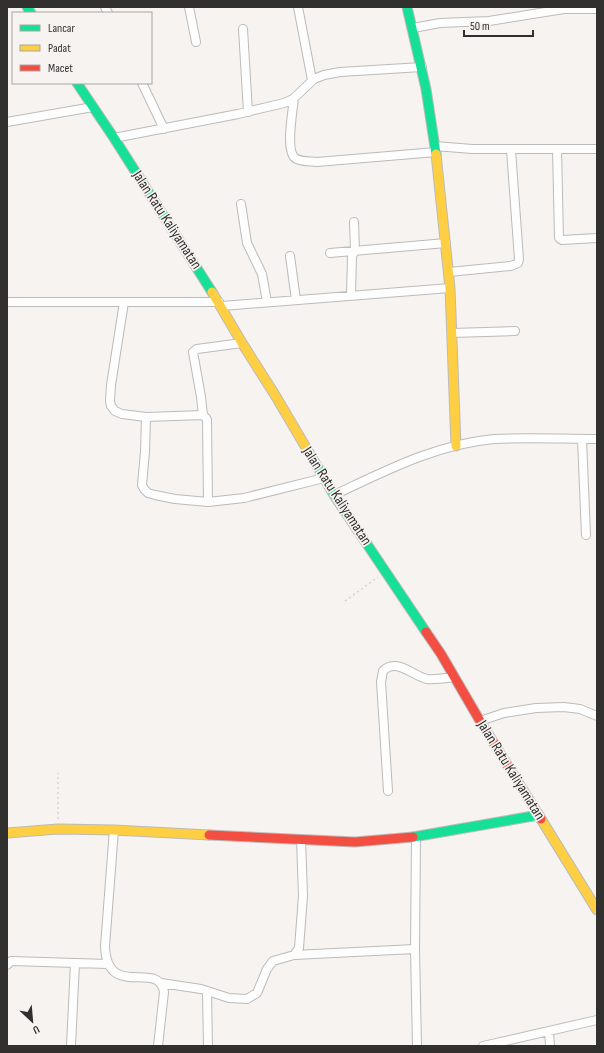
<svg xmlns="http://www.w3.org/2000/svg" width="604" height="1053" viewBox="0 0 604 1053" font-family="'Sofia Sans Condensed',sans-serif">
<rect width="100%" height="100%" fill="#f6f3f1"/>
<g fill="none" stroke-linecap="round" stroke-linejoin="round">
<defs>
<path id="street" d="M 105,7 L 108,13
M 189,7 L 196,42
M 298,7 L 312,80
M 413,28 L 440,23 L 489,21 L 564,9 L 597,9
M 243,29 L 248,112
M 142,83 L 164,129
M 294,98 C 293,110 285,150 295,158 C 300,162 310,161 317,162 L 436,152
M 7,122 L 93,107
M 114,138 L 238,114 L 284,103 L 293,99 L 314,79 L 324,75 L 340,72 L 422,67
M 435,146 L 472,149 L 597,149
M 557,149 L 559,238 L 562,240 L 597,238
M 241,204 L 247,243 L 262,274 L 267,302
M 330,253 L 446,243
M 290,256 L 296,300
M 449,272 L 511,266 L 518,263 L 519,259 L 511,150
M 351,295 L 352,256 L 355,251 L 354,222
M 7,302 L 219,302
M 124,302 L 111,385 L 110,401 L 111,406 L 115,411 L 122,414 L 146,417 L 203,415
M 222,306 L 450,288
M 452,333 L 515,331
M 146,417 L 145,452 L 142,485 L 144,489 L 148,493 L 155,495 L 175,499 L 208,502 L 244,498 L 324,478
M 582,439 L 586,535
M 334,495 C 385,471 437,444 494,439 C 528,437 563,439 597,439
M 208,502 L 207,420 L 206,418 L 203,415 L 201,397 L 193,352 L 197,349 L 242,343
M 480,721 L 504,713 L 536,708 L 564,707 L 580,709 L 597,716
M 388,791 L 381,682 L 383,671 C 396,657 413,676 427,679 C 436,680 446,678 455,677
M 114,830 L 105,946 C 107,1001 159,959 164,992 L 158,1046
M 416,837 L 415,949 L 417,1046
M 294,955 L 415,949
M 7,965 L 11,961 L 108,964
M 161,983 L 201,989 L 229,998 L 247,999 L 257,993 L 267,969 L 273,961 L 294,955 L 299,948 L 303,896 L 301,839
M 207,991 L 208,1046
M 549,1031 L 550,1046
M 71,1046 L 75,963
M 483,1046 L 597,1020"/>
<path id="fast" d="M 27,7 L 31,13
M 407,7 L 426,89 L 436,154
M 77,83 L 114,138 L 212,292
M 308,451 L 334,495 L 426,632
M 413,837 L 539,815"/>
<path id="slow" d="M 436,154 L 450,288 L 456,446
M 212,292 L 242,343 L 275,395 L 308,451
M 541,819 L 597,910
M 7,833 L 58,829 L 114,830 L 209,835"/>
<path id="jam" d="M 426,632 L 441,654 L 480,721 L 541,819
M 209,835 L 355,842 L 413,837"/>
</defs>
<use href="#street" stroke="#bdbbb9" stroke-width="10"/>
<use href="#fast" stroke="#bdbbb9" stroke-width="11"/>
<use href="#slow" stroke="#bdbbb9" stroke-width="11"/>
<use href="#jam" stroke="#bdbbb9" stroke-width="11"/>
<path stroke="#d3d3d2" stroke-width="1.5" stroke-dasharray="2 3" stroke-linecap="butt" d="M 345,601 L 378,577
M 58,819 L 58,773"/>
<use href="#street" stroke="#fefdfd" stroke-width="8"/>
<use href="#fast" stroke="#16e098" stroke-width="9"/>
<use href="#slow" stroke="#ffcf43" stroke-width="9"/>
<use href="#jam" stroke="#f24e42" stroke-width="9"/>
</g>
<g text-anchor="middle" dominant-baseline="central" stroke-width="3.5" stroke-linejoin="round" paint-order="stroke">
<g font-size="15" fill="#32302f" stroke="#f7f3f0">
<text transform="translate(167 220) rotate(57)">Jalan Ratu Kaliyamatan</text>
<text transform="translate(337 496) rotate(57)">Jalan Ratu Kaliyamatan</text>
<text transform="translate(511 770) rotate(58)">Jalan Ratu Kaliyamatan</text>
</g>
</g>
<rect width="604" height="1053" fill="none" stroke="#32302f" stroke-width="16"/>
<rect x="12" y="12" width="140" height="72" fill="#f7f3f0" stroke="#a8a5a3"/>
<rect x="20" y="25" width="20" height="6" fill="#16e098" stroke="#a8a5a3"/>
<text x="48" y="32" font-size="12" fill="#32302f">Lancar</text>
<rect x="20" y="45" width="20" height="6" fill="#ffcf43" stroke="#a8a5a3"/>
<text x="48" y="52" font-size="12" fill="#32302f">Padat</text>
<rect x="20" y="65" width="20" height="6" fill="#f24e42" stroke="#a8a5a3"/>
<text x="48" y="72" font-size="12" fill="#32302f">Macet</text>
<g transform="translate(32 1021) rotate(154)" stroke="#f7f3f0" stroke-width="3" paint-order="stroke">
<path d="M0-3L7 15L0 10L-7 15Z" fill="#32302f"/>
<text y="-6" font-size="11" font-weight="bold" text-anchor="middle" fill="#32302f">U</text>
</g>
<path d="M464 30v6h69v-6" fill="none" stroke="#32302f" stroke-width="2"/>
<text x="470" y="30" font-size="12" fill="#32302f" stroke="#f7f3f0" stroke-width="3" paint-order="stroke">50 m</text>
</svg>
